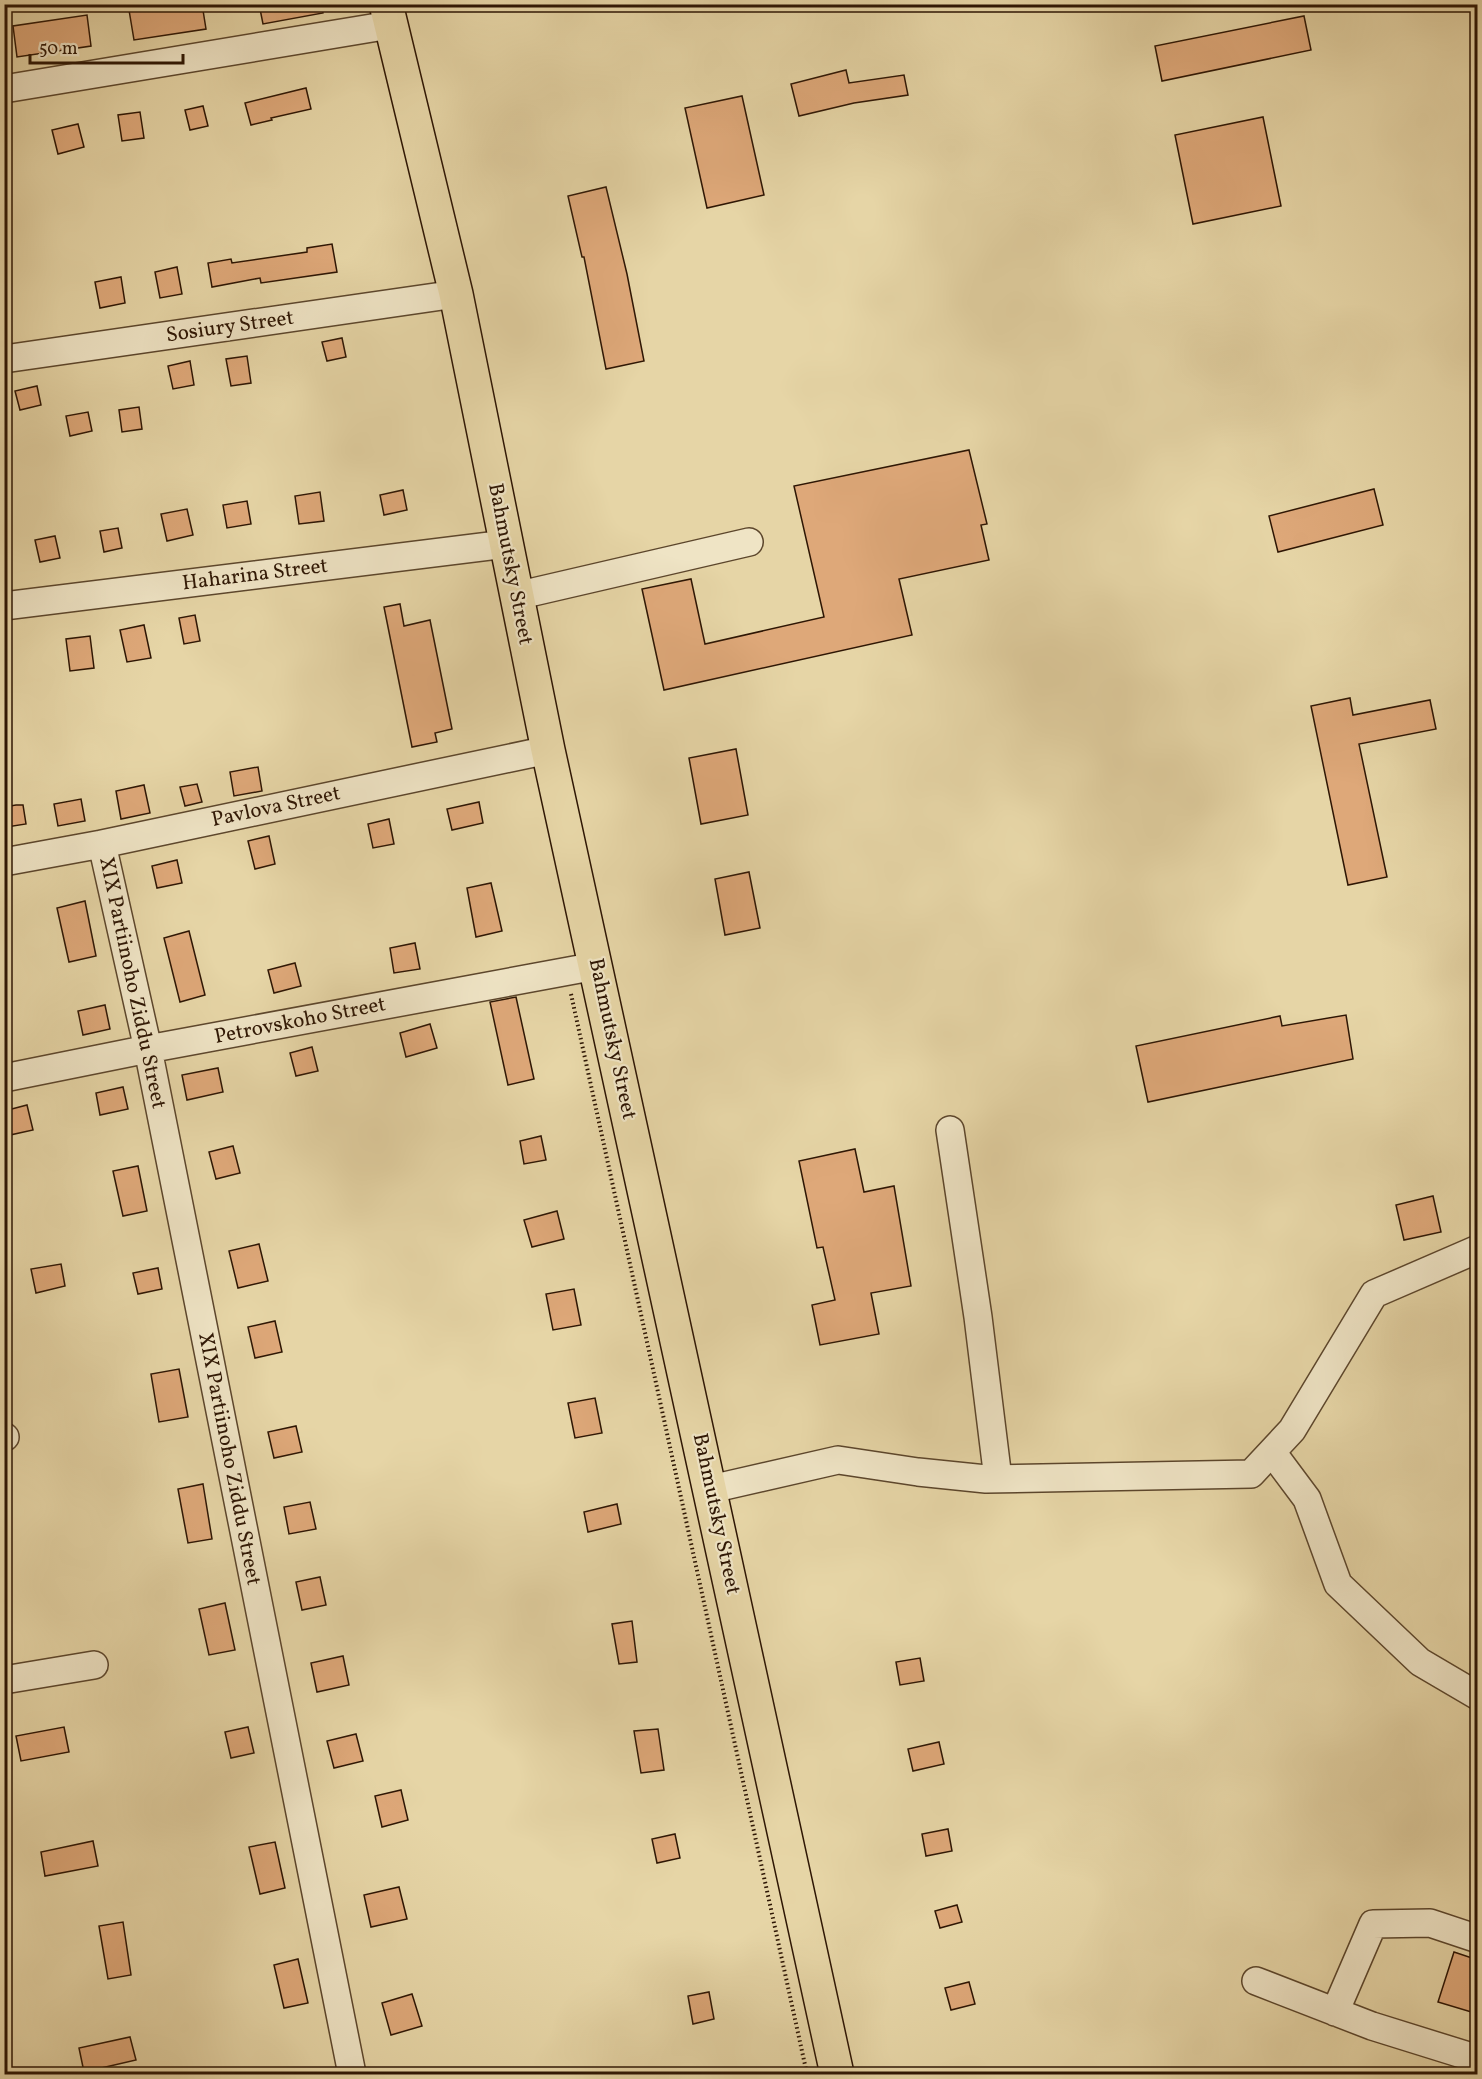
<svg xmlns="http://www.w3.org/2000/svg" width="1482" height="2079" viewBox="0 0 1482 2079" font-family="Vollkorn,serif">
<rect width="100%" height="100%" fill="#e6d5a6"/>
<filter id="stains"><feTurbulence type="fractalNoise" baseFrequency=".00333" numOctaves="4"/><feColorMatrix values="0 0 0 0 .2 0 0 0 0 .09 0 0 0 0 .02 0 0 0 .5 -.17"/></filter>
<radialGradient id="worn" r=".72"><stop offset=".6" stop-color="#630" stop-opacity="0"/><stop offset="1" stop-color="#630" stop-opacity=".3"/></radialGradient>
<path fill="#dea879" stroke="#2e1604" stroke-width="1.5" d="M 128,4 L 202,4 L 206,29 L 134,40 Z
M 259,4 L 322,4 L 323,13 L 263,24 Z
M 87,15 L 91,46 L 17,57 L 13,26 Z
M 1304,16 L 1311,50 L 1162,81 L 1155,46 Z
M 846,70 L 849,83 L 904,75 L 908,95 L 854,103 L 799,116 L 791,84 Z
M 306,88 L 311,109 L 271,118 L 272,120 L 251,125 L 245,103 Z
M 742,96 L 764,195 L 707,208 L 685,108 Z
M 203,106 L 208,126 L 190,130 L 185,110 Z
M 140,112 L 144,138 L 122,141 L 118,115 Z
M 1263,117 L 1281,206 L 1193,224 L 1175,135 Z
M 78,124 L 84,147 L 58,154 L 52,130 Z
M 606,187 L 627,274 L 644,361 L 606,369 L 584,257 L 582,257 L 568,196 Z
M 332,244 L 337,272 L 261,283 L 260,278 L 212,287 L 208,263 L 231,259 L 232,263 L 307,252 L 307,248 Z
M 177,267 L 182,294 L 160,298 L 155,272 Z
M 121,277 L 125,303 L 100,308 L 95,282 Z
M 342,338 L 346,357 L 327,361 L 322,342 Z
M 247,356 L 251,383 L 231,386 L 226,359 Z
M 190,361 L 194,385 L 173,389 L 168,366 Z
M 37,386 L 41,405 L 20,410 L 15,391 Z
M 139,407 L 142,429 L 122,432 L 119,410 Z
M 88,412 L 92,431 L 70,436 L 66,416 Z
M 969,450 L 987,524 L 981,525 L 989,560 L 899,579 L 912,635 L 664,690 L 642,589 L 691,579 L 705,644 L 824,617 L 794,486 Z
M 1374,489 L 1383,525 L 1278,552 L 1269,516 Z
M 403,490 L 407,510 L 384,515 L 380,495 Z
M 320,492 L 324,521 L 299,524 L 295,496 Z
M 247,501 L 251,524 L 227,528 L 223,505 Z
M 187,509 L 193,535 L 167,541 L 161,514 Z
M 118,528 L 122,548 L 104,552 L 100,531 Z
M 55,536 L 60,558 L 40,562 L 35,540 Z
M 400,604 L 404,626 L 430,620 L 452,729 L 435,733 L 437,742 L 412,747 L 384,607 Z
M 195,615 L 200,641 L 184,644 L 179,618 Z
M 144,625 L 151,658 L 127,662 L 120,630 Z
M 90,636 L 94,668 L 70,671 L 66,639 Z
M 1350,698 L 1353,715 L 1430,700 L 1436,729 L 1359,744 L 1387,877 L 1348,885 L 1311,706 Z
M 736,749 L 748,815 L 701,824 L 689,758 Z
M 258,767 L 262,791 L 234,796 L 230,772 Z
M 197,784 L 202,802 L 185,806 L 180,787 Z
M 144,785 L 150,813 L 121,819 L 116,791 Z
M 81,799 L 85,821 L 58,826 L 54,804 Z
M 479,802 L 483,823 L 452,830 L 447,809 Z
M 16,805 L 23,805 L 26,824 L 7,827 L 4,807 Z
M 389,819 L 394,844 L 373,848 L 368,824 Z
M 269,836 L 275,864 L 255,869 L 248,841 Z
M 177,860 L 182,883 L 157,888 L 152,866 Z
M 749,872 L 760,928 L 725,935 L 715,879 Z
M 491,883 L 502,931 L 476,937 L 467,888 Z
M 85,901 L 96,956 L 69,962 L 57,908 Z
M 189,931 L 205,995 L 180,1002 L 164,938 Z
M 415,943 L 420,969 L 394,973 L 390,948 Z
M 295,963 L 301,986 L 274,993 L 268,970 Z
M 516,997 L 534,1079 L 508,1085 L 490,1002 Z
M 105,1005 L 110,1029 L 83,1035 L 78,1011 Z
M 1346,1015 L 1353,1059 L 1148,1102 L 1136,1046 L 1280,1016 L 1282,1026 Z
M 430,1024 L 437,1048 L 406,1057 L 400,1033 Z
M 312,1047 L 318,1071 L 296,1076 L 290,1053 Z
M 218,1068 L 223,1092 L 187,1100 L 182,1075 Z
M 123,1087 L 128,1109 L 100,1115 L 96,1093 Z
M 27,1105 L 33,1130 L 10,1135 L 4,1111 Z
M 541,1136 L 546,1160 L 524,1164 L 520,1141 Z
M 233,1146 L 240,1173 L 216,1179 L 209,1152 Z
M 855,1149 L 864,1192 L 894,1186 L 911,1286 L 871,1293 L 879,1334 L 820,1345 L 812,1305 L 835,1300 L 823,1247 L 817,1248 L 799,1161 Z
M 138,1166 L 147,1211 L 123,1216 L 113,1171 Z
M 1433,1196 L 1441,1232 L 1404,1240 L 1396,1205 Z
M 557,1211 L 564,1239 L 532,1247 L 524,1220 Z
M 259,1244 L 268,1281 L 238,1288 L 229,1251 Z
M 61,1264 L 65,1286 L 36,1293 L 31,1269 Z
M 158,1268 L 162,1289 L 138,1294 L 133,1273 Z
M 574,1289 L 581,1325 L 553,1330 L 546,1294 Z
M 275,1321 L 282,1352 L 255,1358 L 248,1327 Z
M 179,1369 L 188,1417 L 159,1422 L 151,1374 Z
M 595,1398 L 602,1433 L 575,1438 L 568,1403 Z
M 296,1426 L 302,1452 L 274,1458 L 268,1432 Z
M 203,1484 L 212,1539 L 188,1543 L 178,1489 Z
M 310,1502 L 316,1529 L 289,1534 L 284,1507 Z
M 617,1504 L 621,1524 L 588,1532 L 584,1512 Z
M 320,1577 L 326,1605 L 302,1610 L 296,1582 Z
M 225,1603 L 235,1650 L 209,1655 L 199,1609 Z
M 632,1621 L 637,1662 L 619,1664 L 612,1624 Z
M 343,1656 L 349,1685 L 317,1692 L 311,1663 Z
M 920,1658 L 924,1681 L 900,1685 L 896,1662 Z
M 64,1727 L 69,1752 L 21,1761 L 16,1736 Z
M 248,1727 L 254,1753 L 231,1758 L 225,1732 Z
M 658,1729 L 664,1770 L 641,1773 L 634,1731 Z
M 356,1734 L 363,1761 L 334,1768 L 327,1741 Z
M 939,1742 L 944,1764 L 913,1771 L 908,1749 Z
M 401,1790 L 408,1820 L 382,1827 L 375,1796 Z
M 948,1829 L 952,1851 L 926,1856 L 922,1834 Z
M 675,1834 L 680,1858 L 657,1863 L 652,1839 Z
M 93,1841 L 98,1866 L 45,1876 L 41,1852 Z
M 275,1842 L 285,1888 L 260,1894 L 249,1847 Z
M 399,1887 L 407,1919 L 371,1927 L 364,1895 Z
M 957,1905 L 962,1922 L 940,1928 L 935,1911 Z
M 123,1922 L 131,1975 L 108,1979 L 99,1926 Z
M 1454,1952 L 1478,1960 L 1478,2014 L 1438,2002 Z
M 298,1959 L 308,2003 L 284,2008 L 274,1965 Z
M 969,1982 L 975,2004 L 951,2010 L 945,1988 Z
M 709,1992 L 714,2019 L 693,2024 L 688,1996 Z
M 412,1994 L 422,2026 L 391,2035 L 382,2003 Z
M 130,2037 L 136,2060 L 84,2072 L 79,2048 Z"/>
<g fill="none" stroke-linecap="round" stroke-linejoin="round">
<defs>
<path id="minor" d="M 4,89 L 390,25
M 4,359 L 456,294
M 516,596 L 749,542
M 4,606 L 506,544
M 102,844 L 148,1049 L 352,2074
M 4,862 L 102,844 L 548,750
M 4,1078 L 148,1049 L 596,966
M 950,1130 L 978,1317 L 998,1479
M 4,1437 L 5,1437
M 1272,1452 L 1307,1499 L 1338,1584 L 1420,1662 L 1478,1696
M 711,1489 L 838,1460 L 918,1472 L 986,1479 L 1251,1474 L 1292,1430 L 1374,1294 L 1478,1249
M 4,1680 L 94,1665
M 1256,1981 L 1372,2026 L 1478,2059
M 1335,2012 L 1373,1924 L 1430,1923 L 1478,1939"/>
<path id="major" d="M 386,4 L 456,294 L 548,750 L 837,2074"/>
</defs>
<use href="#minor" stroke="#5c462c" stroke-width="30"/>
<use href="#major" stroke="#2e1604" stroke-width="36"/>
<path stroke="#2e1604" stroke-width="4" stroke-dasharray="1.5 3" stroke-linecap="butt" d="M 571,994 L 807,2074"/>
<use href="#minor" stroke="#efe4c5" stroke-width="27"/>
<use href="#major" stroke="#e6d5a6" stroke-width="33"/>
</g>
<g text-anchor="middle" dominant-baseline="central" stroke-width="4.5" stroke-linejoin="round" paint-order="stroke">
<g font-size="21" fill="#2e1604" stroke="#efe4c5">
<text transform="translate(230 327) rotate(-8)">Sosiury Street</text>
<text transform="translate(510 564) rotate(79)">Bahmutsky Street</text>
<text transform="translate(255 575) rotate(-7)">Haharina Street</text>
<text transform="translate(276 807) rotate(-12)">Pavlova Street</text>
<text transform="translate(132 983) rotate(78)">XIX Partiinoho Ziddu Street</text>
<text transform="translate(300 1021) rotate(-11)">Petrovskoho Street</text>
<text transform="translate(612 1039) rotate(78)">Bahmutsky Street</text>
<text transform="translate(229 1459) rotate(79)">XIX Partiinoho Ziddu Street</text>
<text transform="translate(716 1514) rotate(78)">Bahmutsky Street</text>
</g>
</g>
<rect width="1482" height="2079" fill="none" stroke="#e6d5a6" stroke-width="24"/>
<rect x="6" y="6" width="1470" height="2067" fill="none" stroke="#2e1604" stroke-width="3"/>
<rect x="12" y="12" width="1458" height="2055" fill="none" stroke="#2e1604" stroke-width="1.5"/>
<path d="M30 54v9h153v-9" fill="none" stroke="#2e1604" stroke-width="3"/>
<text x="39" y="54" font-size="18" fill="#2e1604" stroke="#efe4c5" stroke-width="4.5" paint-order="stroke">50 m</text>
<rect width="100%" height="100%" filter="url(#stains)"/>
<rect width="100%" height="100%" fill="url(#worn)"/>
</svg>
